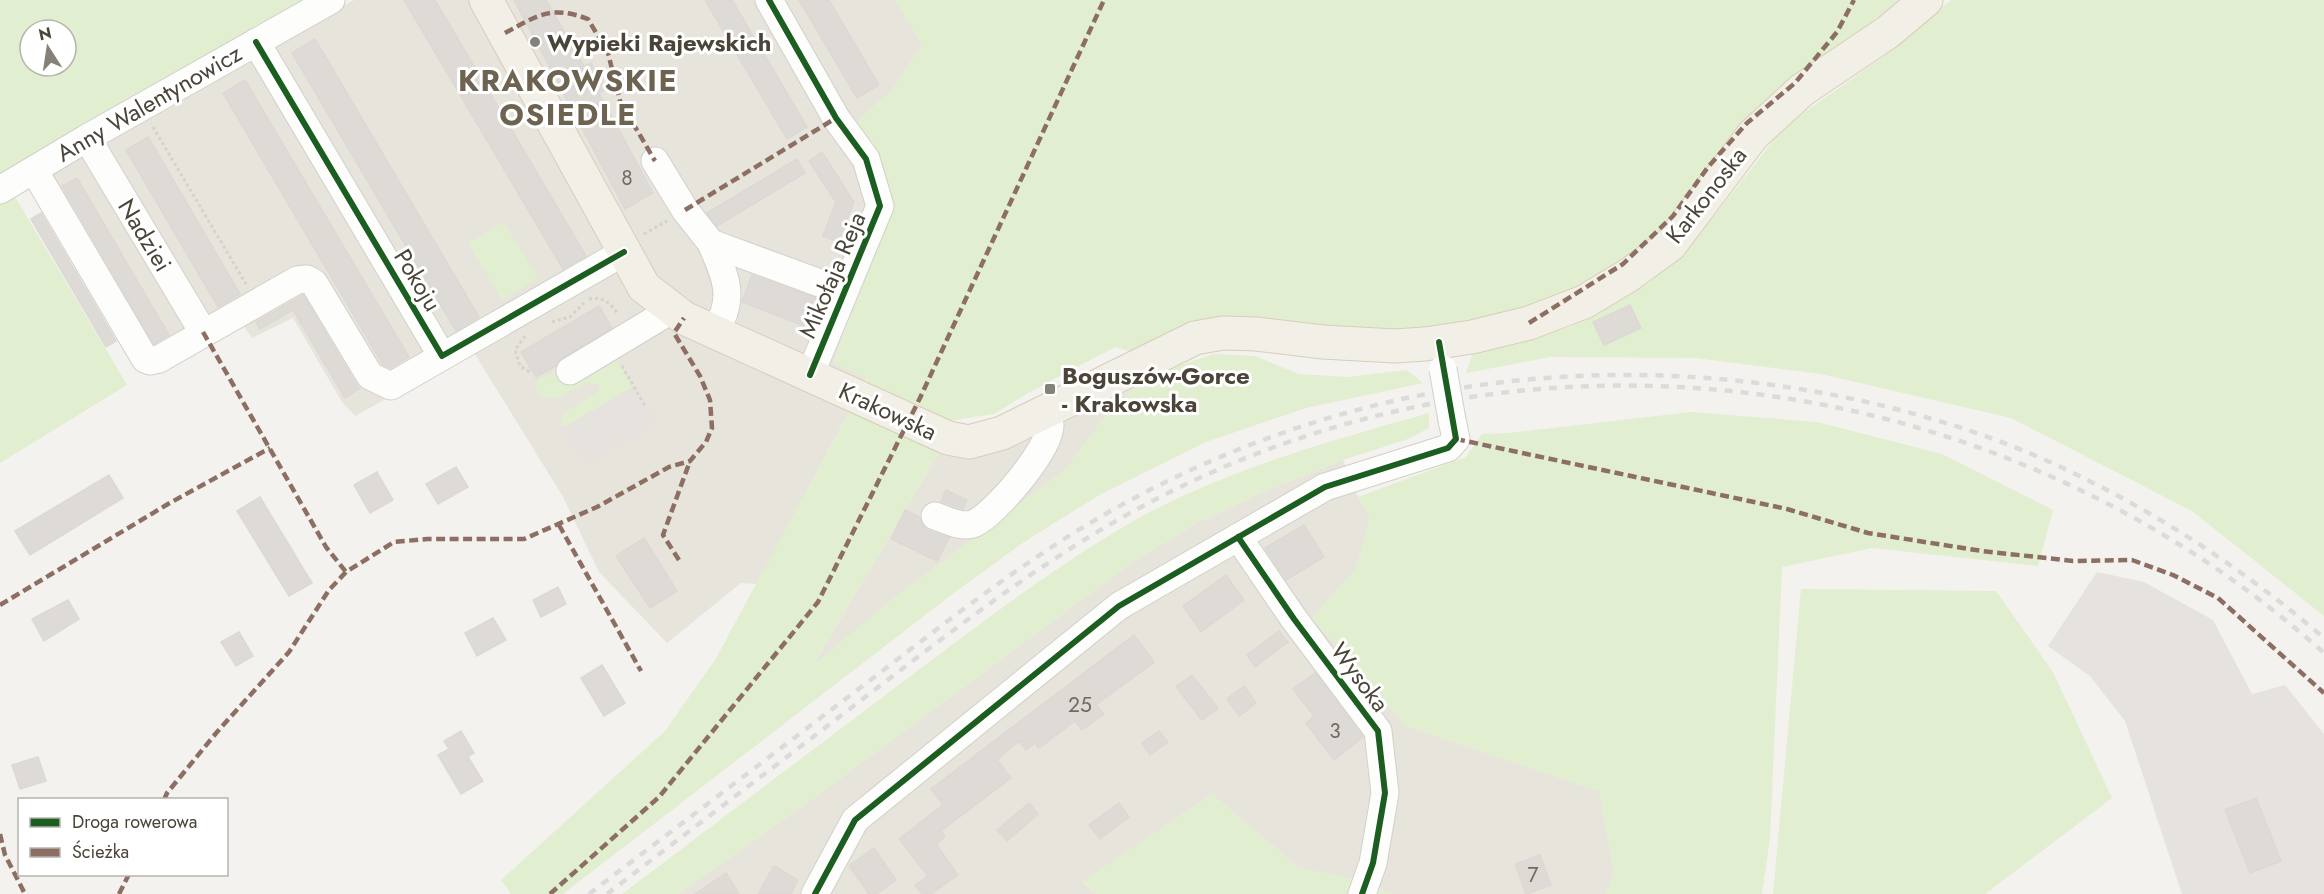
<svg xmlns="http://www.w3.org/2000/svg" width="2324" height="894" viewBox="0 0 2324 894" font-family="Jost,sans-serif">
<rect width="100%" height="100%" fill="#f4f2ee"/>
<path fill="#e7e4dc" d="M 354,0 L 896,0 L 922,45 L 892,90 L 855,124 L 889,204 L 834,362 L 867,378 L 757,584 L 741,583 L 667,643 L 599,572 L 563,497 L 473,351 L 355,416 L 342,402 L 293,318 L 252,338 L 240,320 L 150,376 L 28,171 Z
M 1134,388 L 1102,421 L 1066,469 L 889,602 L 812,667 L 940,451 L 963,455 L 998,452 Z
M 1343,460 L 1358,497 L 1370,519 L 1356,569 L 1312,618 L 1406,726 L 1599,791 L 1614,871 L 1606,894 L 1393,894 L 1356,880 L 1299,868 L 1212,794 L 1083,882 L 1096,894 L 678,894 L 807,803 L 1134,561 L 1195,524 L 1263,492 Z"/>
<path fill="#e6e2de" d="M 2097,572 L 2144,582 L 2213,620 L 2252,694 L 2285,685 L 2324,734 L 2324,894 L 2182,894 L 2125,721 L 2090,676 L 2048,646 Z"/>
<path fill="#e1eecf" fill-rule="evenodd" d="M 0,0 L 310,0 L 0,177 ZM 30,30 L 66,30 L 66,66 L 30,66 Z
M 895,0 L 1899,0 L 1802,79 L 1663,236 L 1577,291 L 1506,317 L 1396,338 L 1208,322 L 1163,335 L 1136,353 L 1115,347 L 1030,392 L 994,414 L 954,420 L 940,451 L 813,665 L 889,602 L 1066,469 L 1102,421 L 1134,388 L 1171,368 L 1214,354 L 1255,356 L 1299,374 L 1348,377 L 1407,370 L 1423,383 L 1306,408 L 1206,442 L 1101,494 L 1027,540 L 959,589 L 563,894 L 511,894 L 501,880 L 665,731 L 715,660 L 867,379 L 834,363 L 889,204 L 855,124 L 892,90 L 922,45 Z
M 1951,0 L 2324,0 L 2324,616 L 2192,511 L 2011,418 L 1821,374 L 1695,358 L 1551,357 L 1466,373 L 1472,355 L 1570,327 L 1649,283 L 1712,219 L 1785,126 L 1883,57 Z
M 14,195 L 127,385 L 0,463 L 0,204 Z
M 504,222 L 538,279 L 502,300 L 468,243 Z
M 613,359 L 617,361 L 632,387 L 564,427 L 561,422 L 564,413 L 599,391 L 599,386 L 588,382 C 571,389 554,407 536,393 L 537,381 L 555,372 L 562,377 Z
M 1691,412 L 1817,422 L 1942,454 L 2053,510 L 2038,566 L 1872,548 L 1782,567 L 1770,838 L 1762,894 L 1606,894 L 1614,871 L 1599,791 L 1406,726 L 1312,618 L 1356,569 L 1370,519 L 1358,497 L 1466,457 L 1482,434 L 1508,433 Z
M 1429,413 L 1429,428 L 1408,439 L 1343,460 L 1263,492 L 1195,524 L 1134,561 L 807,803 L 678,894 L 622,894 C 713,825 805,756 896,687 C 972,630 1048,571 1130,523 C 1223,470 1327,442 1429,413 Z
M 1801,589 L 1996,591 L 2053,672 L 2112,798 L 1985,894 L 1773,894 Z
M 1212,794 L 1299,868 L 1356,880 L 1393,894 L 1096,894 L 1083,881 Z"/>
<path fill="#e6e3df" d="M 636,386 L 658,423 L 585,466 L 562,428 Z"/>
<path fill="#dedbd6" stroke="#dcd9d4" stroke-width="1.5" d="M 404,0 L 435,0 L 586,256 L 563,269 Z
M 514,0 L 546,0 L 584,66 L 591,63 L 605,90 L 599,93 L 653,193 L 625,209 Z
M 705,0 L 732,0 L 807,127 L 787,139 Z
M 799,0 L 829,0 L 879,85 L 857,98 Z
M 315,39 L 479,317 L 456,331 L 292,53 Z
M 245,80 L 409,357 L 390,368 L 383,365 L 223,93 Z
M 148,137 L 240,294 L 218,307 L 126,150 Z
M 822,152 L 854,202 L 838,242 L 823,236 L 836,202 L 809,161 Z
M 797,159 L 805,173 L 717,226 L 707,213 Z
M 77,178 L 169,335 L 154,344 L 62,186 Z
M 41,213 L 116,341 L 106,347 L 31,219 Z
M 752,275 L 824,301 L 812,329 L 742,302 Z
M 303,295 L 359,389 L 345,398 L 293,310 L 260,329 L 256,322 Z
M 1630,305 L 1641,328 L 1604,345 L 1593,322 Z
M 599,306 L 612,328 L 562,358 L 556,366 L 536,377 L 521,352 Z
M 456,467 L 468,487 L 438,504 L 426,484 Z
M 377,472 L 393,500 L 370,513 L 354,485 Z
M 109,475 L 123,498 L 30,555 L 15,531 Z
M 946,490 L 967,500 L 963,509 L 941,501 Z
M 260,497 L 312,583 L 289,596 L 237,511 Z
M 905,510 L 920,517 L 923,526 L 929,531 L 949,538 L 937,561 L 891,539 Z
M 1304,525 L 1324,557 L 1286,580 L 1265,548 Z
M 644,538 L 677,591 L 650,608 L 616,556 Z
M 1226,575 L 1244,600 L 1201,632 L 1183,606 Z
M 558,587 L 566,604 L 541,617 L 533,600 Z
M 68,600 L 79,619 L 44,641 L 32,619 Z
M 493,618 L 506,640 L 477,656 L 465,633 Z
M 1279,631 L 1288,642 L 1255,667 L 1247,655 Z
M 239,632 L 253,656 L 236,666 L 221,642 Z
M 1134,635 L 1154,662 L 1096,705 L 1104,714 L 1082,730 L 1075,721 L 1039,748 L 1035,743 L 1026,750 L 1019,741 L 997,760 L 1011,778 L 941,831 L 945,837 L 936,844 L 958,875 L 931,894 L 922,894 L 915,885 L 928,876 L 899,839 L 943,805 L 931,789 Z
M 602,665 L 625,703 L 604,716 L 581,678 Z
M 1315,673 L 1363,737 L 1334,760 L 1306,723 L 1314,716 L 1293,689 Z
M 1192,675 L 1218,708 L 1202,720 L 1176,687 Z
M 1244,686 L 1256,703 L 1239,716 L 1227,699 Z
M 461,731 L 474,753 L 468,757 L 483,781 L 461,794 L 438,755 L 449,749 L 444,741 Z
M 1159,731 L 1168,742 L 1150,755 L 1142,743 Z
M 38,757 L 46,781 L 20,789 L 12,765 Z
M 2256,798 L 2281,861 L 2250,873 L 2225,810 Z
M 1029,803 L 1038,814 L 1007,841 L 997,830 Z
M 1119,803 L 1129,817 L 1100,839 L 1089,825 Z
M 874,848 L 896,880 L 877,894 L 869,894 L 849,866 Z
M 1540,855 L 1551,885 L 1526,894 L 1515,864 Z
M 774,866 L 798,880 L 791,894 L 758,894 Z
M 726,873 L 739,894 L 695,894 Z"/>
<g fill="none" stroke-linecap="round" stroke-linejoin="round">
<defs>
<path id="minor" d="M 769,0 L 836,118 L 866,159 L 880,206 L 810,375
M 256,42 L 442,356
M 87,138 L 203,332
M 655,161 L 685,210 L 711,243 L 844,292
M 34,170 L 145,359 L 150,361 L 159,359 L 297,280 L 307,279 L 314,283 L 370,376 L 391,386 L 624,252
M 0,190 L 87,138 L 331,0
M 711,243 C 726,278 736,298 715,332
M 570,371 L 673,309
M 935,516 C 947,520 962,529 975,523 C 996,513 1051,448 1050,425 C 1050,421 1047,415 1046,412
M 1238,537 L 1294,619 L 1378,731 L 1385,793 L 1373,863 L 1362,894
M 815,894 L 855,820 L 1119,606 L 1325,487 L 1448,448 L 1456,439 L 1452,420"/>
<path id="major" d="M 486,0 L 644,287 L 684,318 L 948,438 L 969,442 L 1002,433 L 1195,338 L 1223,333 L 1256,334 L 1323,342 L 1395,346 L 1425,344 L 1472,337 L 1529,323 L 1584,302 L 1629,275 L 1670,245 L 1753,135 L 1802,90 L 1888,32 L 1926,0"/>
</defs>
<use href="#minor" stroke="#d2d0cb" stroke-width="29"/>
<use href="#major" stroke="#d6cebb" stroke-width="35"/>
<path stroke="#d3d2cc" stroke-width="3" stroke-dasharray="3 3" stroke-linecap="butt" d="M 153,127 L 246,284
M 644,234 L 667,221
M 589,299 C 603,296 610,303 618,314
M 552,322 L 570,317 L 584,303
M 525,336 L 515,350 L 520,366 L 530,372
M 622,366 L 645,406"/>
<use href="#minor" stroke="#fdfdfc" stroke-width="27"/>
<use href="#major" stroke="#f2efe6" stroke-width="33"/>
<path stroke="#dbdbda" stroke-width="4.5" stroke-dasharray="8 8" stroke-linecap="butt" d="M 589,894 C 685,821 781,748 877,675 C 958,613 1038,550 1127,502 C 1353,379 1607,346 1858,400 C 1930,416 2004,439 2071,472 C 2163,516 2247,572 2324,638
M 607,894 C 697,825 787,757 877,688 C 969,618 1062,546 1166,494 C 1546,302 2009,371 2324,653"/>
<defs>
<path id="minor-bridge" d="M 1443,369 L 1452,420"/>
</defs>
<use href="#minor-bridge" stroke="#d2d0cb" stroke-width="29" stroke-linecap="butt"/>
<use href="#minor-bridge" stroke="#fdfdfc" stroke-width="27"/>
<path stroke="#8d6e63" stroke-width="4.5" stroke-dasharray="9 4.5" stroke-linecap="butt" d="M 505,33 C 539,15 550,5 588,19 L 608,53 L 620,101 L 655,161
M 685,210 L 836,118
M 1529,323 L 1623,264 L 1673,216 L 1708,167 L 1747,123 L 1795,83 L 1837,32 L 1854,0
M 203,332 L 326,547 L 346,572
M 1456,439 L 1787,509 L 1868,533 L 1982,551 L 2073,561 L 2132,560 L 2173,575 L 2218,598 L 2324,693
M 559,525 L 641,671
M 679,560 L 663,535 L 690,461
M 0,605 L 168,504 L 270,448
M 164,800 L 167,793 L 217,732 L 289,652 L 329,590 L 346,572 L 394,542 L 427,539 L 524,539 L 597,507 L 669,467 L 690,461 L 706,442 L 712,428 L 710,400 L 700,376 L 674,333 L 684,318
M 0,834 L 5,855 L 25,894
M 119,894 L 129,874
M 550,894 L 659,797 L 818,602 L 920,398 L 1104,0"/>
<defs>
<path id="cycleway" d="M 769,0 L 836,118 L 866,159 L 880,206 L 810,375
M 256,42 L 442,356 L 624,252
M 1238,537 L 1294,619 L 1378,731 L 1385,793 L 1373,863 L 1362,894
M 815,894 L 855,820 L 1119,606 L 1325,487 L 1448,448 L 1456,439 L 1439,342"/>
</defs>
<use href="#cycleway" stroke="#fff" stroke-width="10"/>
<use href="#cycleway" stroke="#1b5e20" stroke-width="6"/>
</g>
<g fill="#868178" stroke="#fff" stroke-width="2">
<circle cx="535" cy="42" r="6"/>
<rect x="1044" y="383" width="12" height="12" rx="3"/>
</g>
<g text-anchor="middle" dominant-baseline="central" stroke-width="6" stroke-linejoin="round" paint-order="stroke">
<g font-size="21" fill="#706a61">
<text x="627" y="178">8</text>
<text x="1080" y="705">25</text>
<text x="1335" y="731">3</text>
<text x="1533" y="875">7</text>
</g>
<g font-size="24" font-weight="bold" fill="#4b4439" stroke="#fff" text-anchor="start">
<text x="547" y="42">Wypieki Rajewskich</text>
<text x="1062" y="375">Boguszów-Gorce<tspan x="1062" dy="28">- Krakowska</tspan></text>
</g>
<g font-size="24" fill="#4b4439" stroke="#fff">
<text transform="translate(149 103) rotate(-30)">Anny Walentynowicz</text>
<text transform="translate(1706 195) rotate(-52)">Karkonoska</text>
<text transform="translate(145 235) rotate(59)">Nadziei</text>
<text transform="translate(832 275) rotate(-67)">Mikołaja Reja</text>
<text transform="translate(418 280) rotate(59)">Pokoju</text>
<text transform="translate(888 411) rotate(25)">Krakowska</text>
<text transform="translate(1360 677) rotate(53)">Wysoka</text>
</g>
<g font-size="30" font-weight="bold" letter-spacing="1.5" fill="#6e6250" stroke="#fff">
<text x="568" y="80">KRAKOWSKIE<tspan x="568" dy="34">OSIEDLE</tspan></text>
</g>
</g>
<rect x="18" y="798" width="210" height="78" fill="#ffffff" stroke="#b7b4b0" stroke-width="1.5"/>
<rect x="30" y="818" width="30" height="9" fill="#1b5e20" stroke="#b7b4b0" stroke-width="1.5"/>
<text x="72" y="828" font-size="18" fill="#4b4439">Droga rowerowa</text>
<rect x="30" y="848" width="30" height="9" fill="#8d6e63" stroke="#b7b4b0" stroke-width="1.5"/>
<text x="72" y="858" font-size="18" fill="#4b4439">Ścieżka</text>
<g transform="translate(48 48) rotate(348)"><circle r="28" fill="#ffffff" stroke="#b7b4b0" stroke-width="1.5"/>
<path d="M0-4.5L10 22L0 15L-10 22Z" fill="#868178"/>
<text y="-9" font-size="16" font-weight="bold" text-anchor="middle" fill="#4b4439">N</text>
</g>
</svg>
